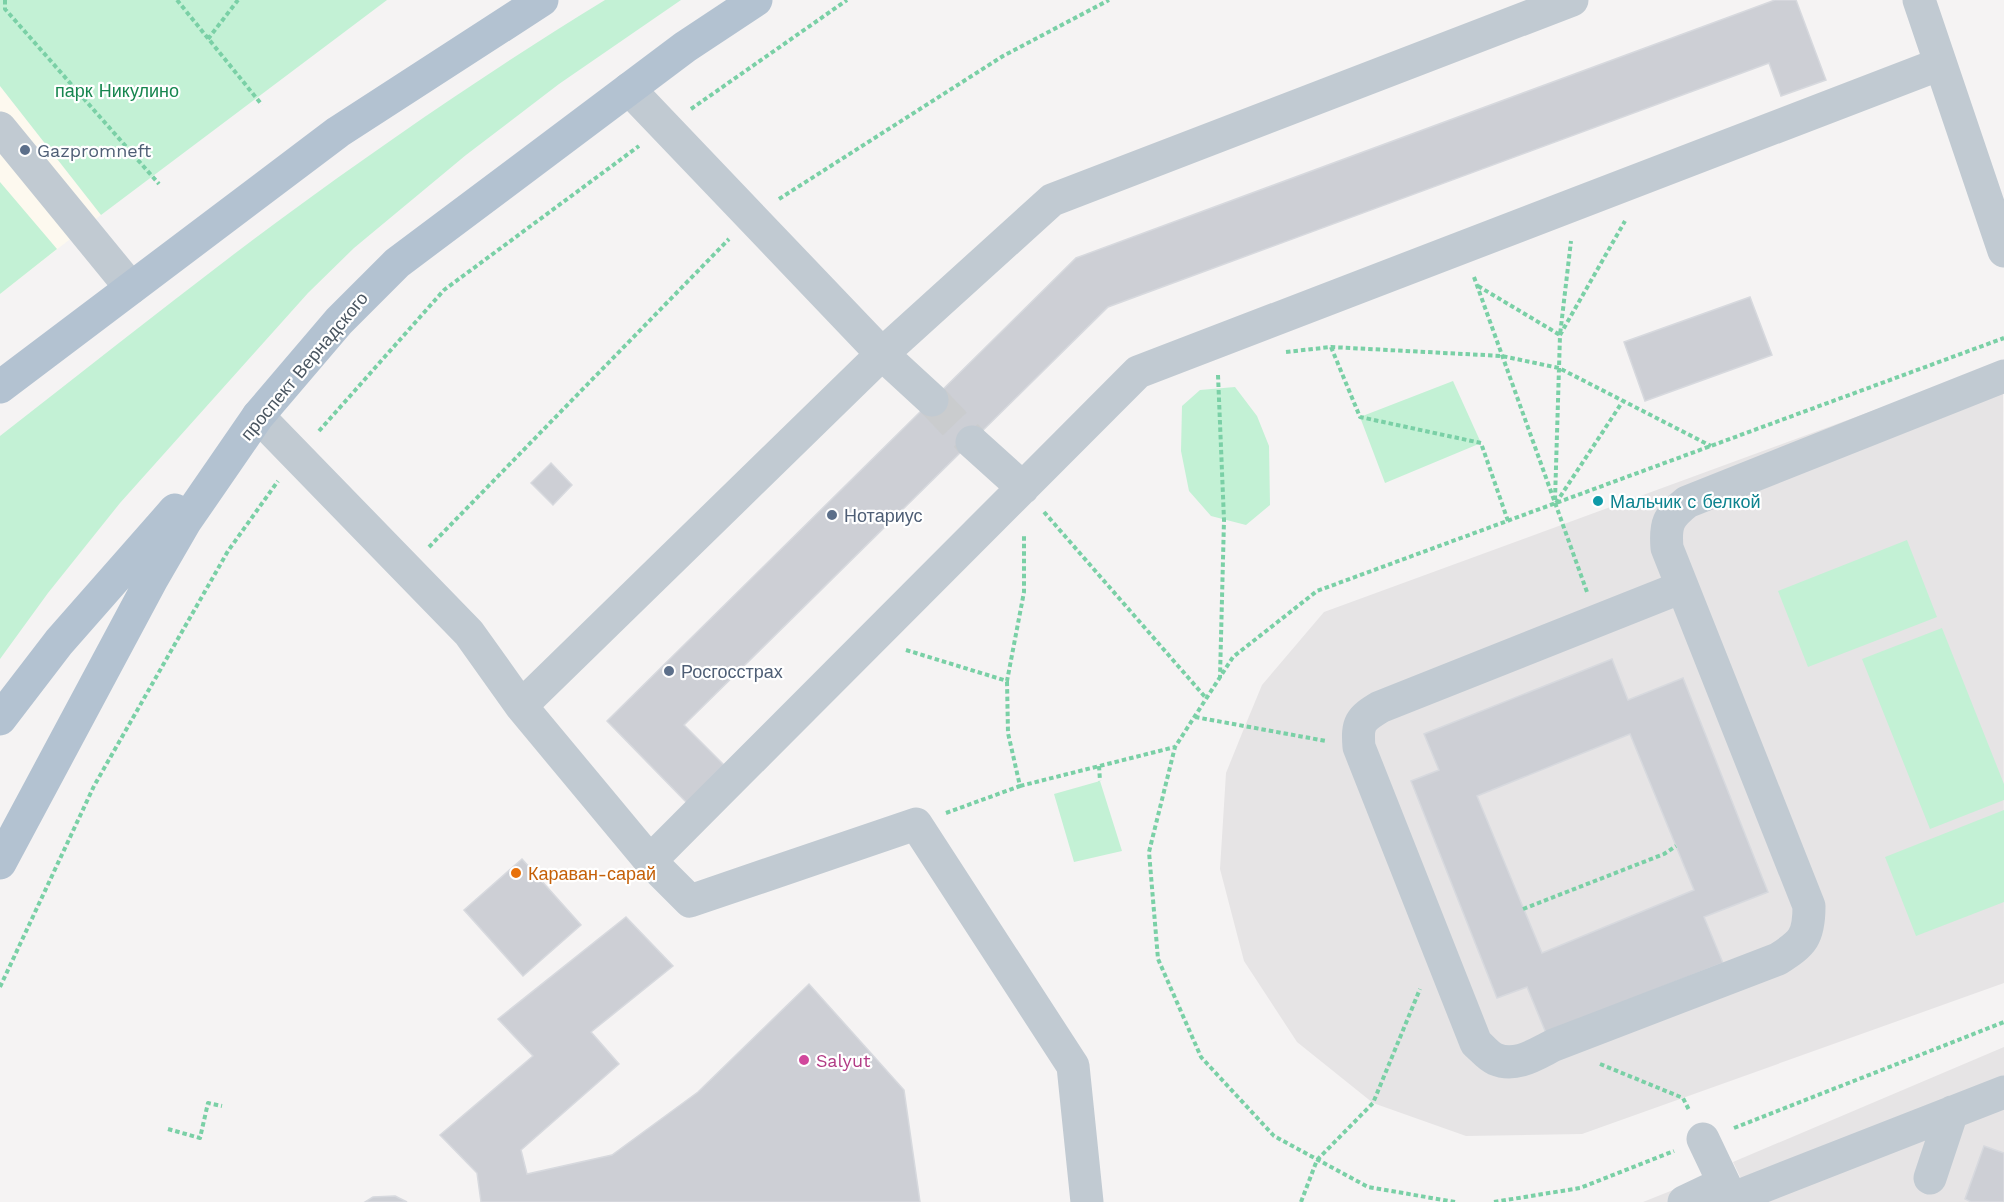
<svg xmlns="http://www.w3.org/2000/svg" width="2004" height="1202" viewBox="0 0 2004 1202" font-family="'Work Sans',sans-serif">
<rect width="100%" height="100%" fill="#f5f3f3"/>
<path fill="#fdf9ef" d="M 0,86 L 101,215 L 0,294 Z"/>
<path fill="#e6e4e5" d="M 2003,363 L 2004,983 L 1582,1134 L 1466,1136 L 1373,1103 L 1297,1042 L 1244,961 L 1220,869 L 1226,773 L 1245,726 L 1262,685 L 1324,612 Z
M 2004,1047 L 2004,1202 L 1752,1202 L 1733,1162 Z
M 1683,1186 L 1691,1202 L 1643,1202 Z"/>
<path fill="#c3f1d5" d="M 0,0 L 387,0 L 101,215 L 0,86 Z
M 605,0 L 681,0 L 559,84 L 466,155 L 354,248 L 308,293 L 120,503 L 48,593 L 0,659 L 0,436 C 93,364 186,289 281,219 C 386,142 494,68 605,0 Z
M 0,182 L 57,249 L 0,294 Z
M 1453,381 L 1481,443 L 1385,483 L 1360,417 Z
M 1235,387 L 1257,416 L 1269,446 L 1270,505 L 1246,525 L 1211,516 L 1189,491 L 1181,451 L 1182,406 L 1200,390 Z
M 1907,540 L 1937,617 L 1808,667 L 1778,591 Z
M 1942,628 L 2004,784 L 2004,800 L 1930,829 L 1862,659 Z
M 1100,781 L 1122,851 L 1074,862 L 1054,794 Z
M 2004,810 L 2004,902 L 1916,936 L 1885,857 Z"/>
<path fill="#cdcfd5" stroke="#d7d9de" stroke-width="1.5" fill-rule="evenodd" d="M 1775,0 L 1796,0 L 1826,80 L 1781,96 L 1769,63 L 1108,307 L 684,725 L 726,767 L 688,804 L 607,721 L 1076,258 Z
M 1750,297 L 1772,355 L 1645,401 L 1624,342 Z
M 551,463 L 572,485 L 553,505 L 531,483 Z
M 1612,659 L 1628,700 L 1683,678 L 1768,892 L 1704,917 L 1723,963 L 1546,1033 L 1527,987 L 1497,998 L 1411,781 L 1439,770 L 1424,734 ZM 1630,734 L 1694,890 L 1542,953 L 1477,796 Z
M 522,859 L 581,925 L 523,976 L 464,910 Z
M 626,917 L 673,966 L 591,1032 L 619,1064 L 521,1150 L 527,1174 L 612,1155 L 698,1092 L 809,984 L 904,1090 L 920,1202 L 481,1202 L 477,1173 L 440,1135 L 533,1056 L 498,1019 Z
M 1984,1146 L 2004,1153 L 2004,1202 L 1971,1202 L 1965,1199 Z
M 395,1196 L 407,1202 L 365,1202 L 373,1197 Z"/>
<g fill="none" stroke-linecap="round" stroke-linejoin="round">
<path stroke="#caccce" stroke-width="33" stroke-dasharray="33 16" stroke-linecap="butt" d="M 932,400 L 972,442"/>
<path stroke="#7ad0a6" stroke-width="4" stroke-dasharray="4.5 3" stroke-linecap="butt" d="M 5,0 L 5,9 L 159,184
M 177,0 L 262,105
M 208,39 L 238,0
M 691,109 L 847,0
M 779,199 L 1003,56 L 1109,0
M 1474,277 L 1587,592
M 1478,286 L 1560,335 L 1571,241
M 1331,347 L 1360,417 L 1481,443 L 1508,521
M 1286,352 L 1331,347 L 1502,356 L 1559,368 L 1711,446
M 1218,375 L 1224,520 L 1220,677
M 319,431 L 444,290 L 639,146
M 1555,500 L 1560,335 L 1625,221
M 1556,503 L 1623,401
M 1044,512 L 1206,698
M 429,547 L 729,239
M 906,650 L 1007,681 L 1024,592 L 1024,534
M 1195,717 L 1326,741
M 1099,766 L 1100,781
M 1020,786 L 1175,747
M 946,813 L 1020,786 L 1008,733 L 1007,681
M 1523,909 L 1664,854 L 1676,846
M 0,987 L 94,786 L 228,551 L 278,481
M 1600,1064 L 1683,1098 L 1689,1110
M 1734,1128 L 2004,1022
M 168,1129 L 200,1138 L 208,1103 L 222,1106
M 1301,1202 L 1317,1160 L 1373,1103 L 1420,989
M 1455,1202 L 1368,1187 L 1274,1136 L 1201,1057 L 1158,959 L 1149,852 L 1175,747 L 1233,657 L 1317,591 L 2004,338
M 1494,1202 L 1580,1188 L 1674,1151"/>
<path stroke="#c1cad2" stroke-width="33" d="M 1919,0 L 2004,251
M 0,128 L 131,288
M 932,400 L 882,354 L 1052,200 L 1572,0
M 258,416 L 469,633 L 521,706 L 650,861 L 690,901 L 916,824 L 1073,1066 L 1087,1202
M 972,442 L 1023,488
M 1682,587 L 1380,707 C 1360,719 1357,723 1359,747 L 1476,1043 C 1482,1048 1488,1056 1495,1059 C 1516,1068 1536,1054 1554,1045 L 1778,959 C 1803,943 1809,937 1809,906 L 1667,548 C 1665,524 1668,517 1687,502 L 2004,376
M 521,706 L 882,354 L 629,89
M 650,861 L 1138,372 L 1940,64
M 1703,1139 L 1733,1202
M 1930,1178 L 1952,1112
M 1731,1199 L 2004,1092
M 1684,1202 L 1724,1183"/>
<path stroke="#b3c2d1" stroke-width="33" d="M 0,387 L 338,132 L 542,0
M 0,719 L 59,642 L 175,510
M 0,863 L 152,579 L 185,522 L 258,416 L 339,321 L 397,263 L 685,47 L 756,0"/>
</g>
<g fill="#5c6f8a" stroke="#fff" stroke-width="2">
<circle cx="25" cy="150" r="6"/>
<circle cx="832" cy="515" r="6"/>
<circle cx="669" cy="671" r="6"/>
</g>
<circle fill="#0f9aa8" stroke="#fff" stroke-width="2" cx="1598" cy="501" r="6"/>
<circle fill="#e8710a" stroke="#fff" stroke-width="2" cx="516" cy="873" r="6"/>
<circle fill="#d1479c" stroke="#fff" stroke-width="2" cx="804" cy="1060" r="6"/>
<g text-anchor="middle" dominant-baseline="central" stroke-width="4.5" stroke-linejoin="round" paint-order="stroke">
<g font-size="18" fill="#17864f" stroke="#fff">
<text x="117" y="90">парк Никулино</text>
</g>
<g font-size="18" fill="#4e5e75" stroke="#fff" text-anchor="start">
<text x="37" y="150">Gazpromneft</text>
<text x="844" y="515">Нотариус</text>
<text x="681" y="671">Росгосстрах</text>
</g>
<g font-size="18" fill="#4a5661" stroke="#fff">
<text transform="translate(304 366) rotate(-50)">проспект Вернадского</text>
</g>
<g font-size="18" fill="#0d838f" stroke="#fff" text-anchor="start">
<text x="1610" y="501">Мальчик с белкой</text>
</g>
<g font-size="18" fill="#c56008" stroke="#fff" text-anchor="start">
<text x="528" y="873">Караван-сарай</text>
</g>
<g font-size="18" fill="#b23c85" stroke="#fff" text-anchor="start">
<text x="816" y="1060">Salyut</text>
</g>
</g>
</svg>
